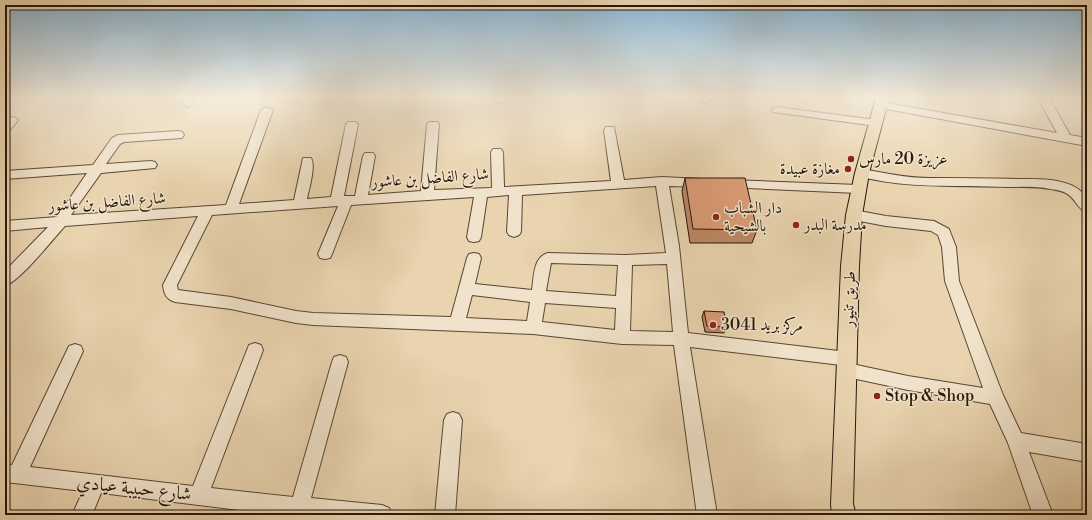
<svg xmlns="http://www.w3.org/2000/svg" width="1092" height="520" viewBox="0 0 1092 520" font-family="'Libre Bodoni',Amiri,serif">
<rect width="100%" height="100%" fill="#e9d4af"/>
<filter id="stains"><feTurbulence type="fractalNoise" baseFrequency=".005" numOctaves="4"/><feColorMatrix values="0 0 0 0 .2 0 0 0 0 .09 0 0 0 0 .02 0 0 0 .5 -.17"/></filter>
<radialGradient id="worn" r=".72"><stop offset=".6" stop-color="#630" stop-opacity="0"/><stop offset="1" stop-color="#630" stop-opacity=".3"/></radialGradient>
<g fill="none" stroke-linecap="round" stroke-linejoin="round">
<defs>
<path id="minor" d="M 184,98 L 195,98 L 191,106 L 187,107 L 182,104 Z
M 495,98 L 505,98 L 505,100 L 500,103 L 496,102 Z
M 699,98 L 710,98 L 710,100 L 705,103 L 701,102 Z
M 1038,98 L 1049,98 L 1070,135 L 1087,138 L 1087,146 L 881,108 L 876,105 L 881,102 L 1057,133 Z
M 267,107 L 273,110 L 239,204 L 294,200 L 303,158 L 311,158 C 316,166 309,189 307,199 L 331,197 L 346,124 L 348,122 L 356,122 L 358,124 L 344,196 L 355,196 L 363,156 L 365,153 L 373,153 L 375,156 L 368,195 L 421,191 L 427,124 L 429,122 L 437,122 L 439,124 L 434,190 L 492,188 L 491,152 L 493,149 L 501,149 L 503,152 L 504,187 L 611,181 L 604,130 L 606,127 L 614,127 L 624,180 L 662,177 L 702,179 L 706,180 L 708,183 L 706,186 L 702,187 L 669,186 L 679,246 L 688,333 L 847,352 L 853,354 L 855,359 L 852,364 L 908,376 L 983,388 L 945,281 L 942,247 L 938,235 L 931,231 L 886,226 L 854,220 L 849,218 L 847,215 L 849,212 L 854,210 L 886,216 L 934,221 L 949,229 L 956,247 L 959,281 L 1003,395 L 1021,433 L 1087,444 L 1087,462 L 1029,452 L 1053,515 L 1033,515 L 1008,443 L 990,404 L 908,390 L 847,377 L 841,375 L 839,370 L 841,365 L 690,347 L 717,515 L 697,515 L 674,345 L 622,344 L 533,334 L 313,325 L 296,323 L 231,309 L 175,302 C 166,299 164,294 163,285 L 198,216 L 65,226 C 52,240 21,280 5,286 L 5,271 L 48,227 L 5,231 L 5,221 L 57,217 L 87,173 L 5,179 L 5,171 L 93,165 L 112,138 L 118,135 L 178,131 L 182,132 L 184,135 L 182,138 L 124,142 L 120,144 L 106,164 L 151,161 L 155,162 L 157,165 L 155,168 L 101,173 L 71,215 L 226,205 L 261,110 ZM 656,186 L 666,253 L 625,255 L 548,253 C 533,257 534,277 532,290 L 475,284 L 481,258 L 479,254 L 474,253 L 469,254 L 467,258 L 451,317 L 313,313 L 296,311 L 231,297 L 178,290 L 177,285 L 212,215 L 338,206 L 318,254 L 320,258 L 325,259 L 330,258 L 332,254 L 351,205 L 474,197 L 467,237 L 469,241 L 474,242 L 479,241 L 481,237 L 487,197 L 509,195 L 507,232 L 509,235 L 514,237 L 519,235 L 521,232 L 522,195 ZM 551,263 L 618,265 L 616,296 L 546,291 ZM 667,264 L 673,332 L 630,331 L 632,265 ZM 472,295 L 530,302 L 527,321 L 466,318 ZM 545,303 L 616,308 L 615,330 L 542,322 Z
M 777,107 L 876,120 L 880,121 L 882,123 L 880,125 L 876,126 L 773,112 L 771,110 Z
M 12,117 L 16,118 L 18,120 L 9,131 L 5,132 L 5,121 L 8,118 Z
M 862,169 C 884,173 907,178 929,178 C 959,178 988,178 1018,179 C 1036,179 1059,178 1075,187 C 1086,193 1087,201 1087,213 C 1079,210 1076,201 1070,196 C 1065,191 1057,190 1050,189 C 1036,186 1021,187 1007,187 C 958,185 906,189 858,176 L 856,173 L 858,170 Z
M 729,180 L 858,185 L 862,186 L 864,189 L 862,192 L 858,193 L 725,187 L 723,184 L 725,181 Z
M 255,343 L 261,345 L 263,350 L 211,488 L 293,497 L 332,362 L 334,357 L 340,355 L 346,357 L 348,362 L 311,498 L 382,505 L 389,508 L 392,515 L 287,515 L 257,512 L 257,515 L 237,515 L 239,510 L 101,493 L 92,515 L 72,515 L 83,491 L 5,482 L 5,464 L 12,465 L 69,346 L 75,344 L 81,346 L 83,351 L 30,467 L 193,486 L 247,350 L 249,345 Z
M 453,412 L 459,414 L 462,420 L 455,515 L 435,515 L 444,420 L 447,414 Z"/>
<path id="major" d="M 876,98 L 889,98 L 869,173 L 862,215 L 859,266 L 853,504 L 856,515 L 832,515 L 831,504 L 841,266 L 846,215 L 855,173 Z"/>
</defs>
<use href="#minor" stroke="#584633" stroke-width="2"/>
<use href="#major" stroke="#27170a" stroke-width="2"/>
<use href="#minor" fill="#f1e3cb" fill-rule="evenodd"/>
<use href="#major" fill="#e9d4af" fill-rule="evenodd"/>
</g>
<path fill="#bd8767" stroke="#27170a" d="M 685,178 L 757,230 L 752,243 L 690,243 L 682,191 Z
M 704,311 L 727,327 L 724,333 L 705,332 L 702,317 Z"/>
<path fill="#dc9d78" stroke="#27170a" d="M 685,178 L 745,178 L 757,230 L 693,229 Z
M 704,311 L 724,312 L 727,327 L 707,326 Z"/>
<linearGradient id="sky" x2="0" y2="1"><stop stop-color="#89b5d4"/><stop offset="0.57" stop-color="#f5ecdb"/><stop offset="1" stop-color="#f5ecdb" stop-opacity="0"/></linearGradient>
<rect width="1092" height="171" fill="url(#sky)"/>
<g fill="#8f2418" stroke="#f1e3cb" stroke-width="1.5">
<circle cx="851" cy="159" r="4"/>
<circle cx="848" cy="169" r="4"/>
<circle cx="716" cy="217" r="4"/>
<circle cx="796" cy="225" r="4"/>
<circle cx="713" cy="325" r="4"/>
<circle cx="877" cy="396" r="4"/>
</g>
<g text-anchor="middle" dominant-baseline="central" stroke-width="3" stroke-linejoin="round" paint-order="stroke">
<g font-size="16" fill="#27170a" stroke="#f1e3cb" text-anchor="start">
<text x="859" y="159">عزيزة 20 مارس</text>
<text x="840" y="169" text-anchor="end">مغازة عبيدة</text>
<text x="724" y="208">دار الشباب<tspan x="724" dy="18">بالشيحية</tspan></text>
<text x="804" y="225">مدرسة البدر</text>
<text x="721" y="325">مركز بريد 3041</text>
<text x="885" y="396">Stop &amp; Shop</text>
</g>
<g font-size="16" fill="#27170a" stroke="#f1e3cb">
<text transform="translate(430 178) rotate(-4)">شارع الفاضل بن عاشور</text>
<text transform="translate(107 202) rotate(-4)">شارع الفاضل بن عاشور</text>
<text transform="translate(849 299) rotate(-88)">طريق تنيور</text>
</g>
<g font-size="19" fill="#27170a" stroke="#f1e3cb">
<text transform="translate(134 488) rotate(6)">شارع حبيبة عيادي</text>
</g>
</g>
<rect width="1092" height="520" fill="none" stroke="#e9d4af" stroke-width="20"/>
<rect x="6" y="6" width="1080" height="508" fill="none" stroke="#27170a" stroke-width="2"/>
<rect x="10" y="10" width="1072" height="500" fill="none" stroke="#27170a"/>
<rect width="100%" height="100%" filter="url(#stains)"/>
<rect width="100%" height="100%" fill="url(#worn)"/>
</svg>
